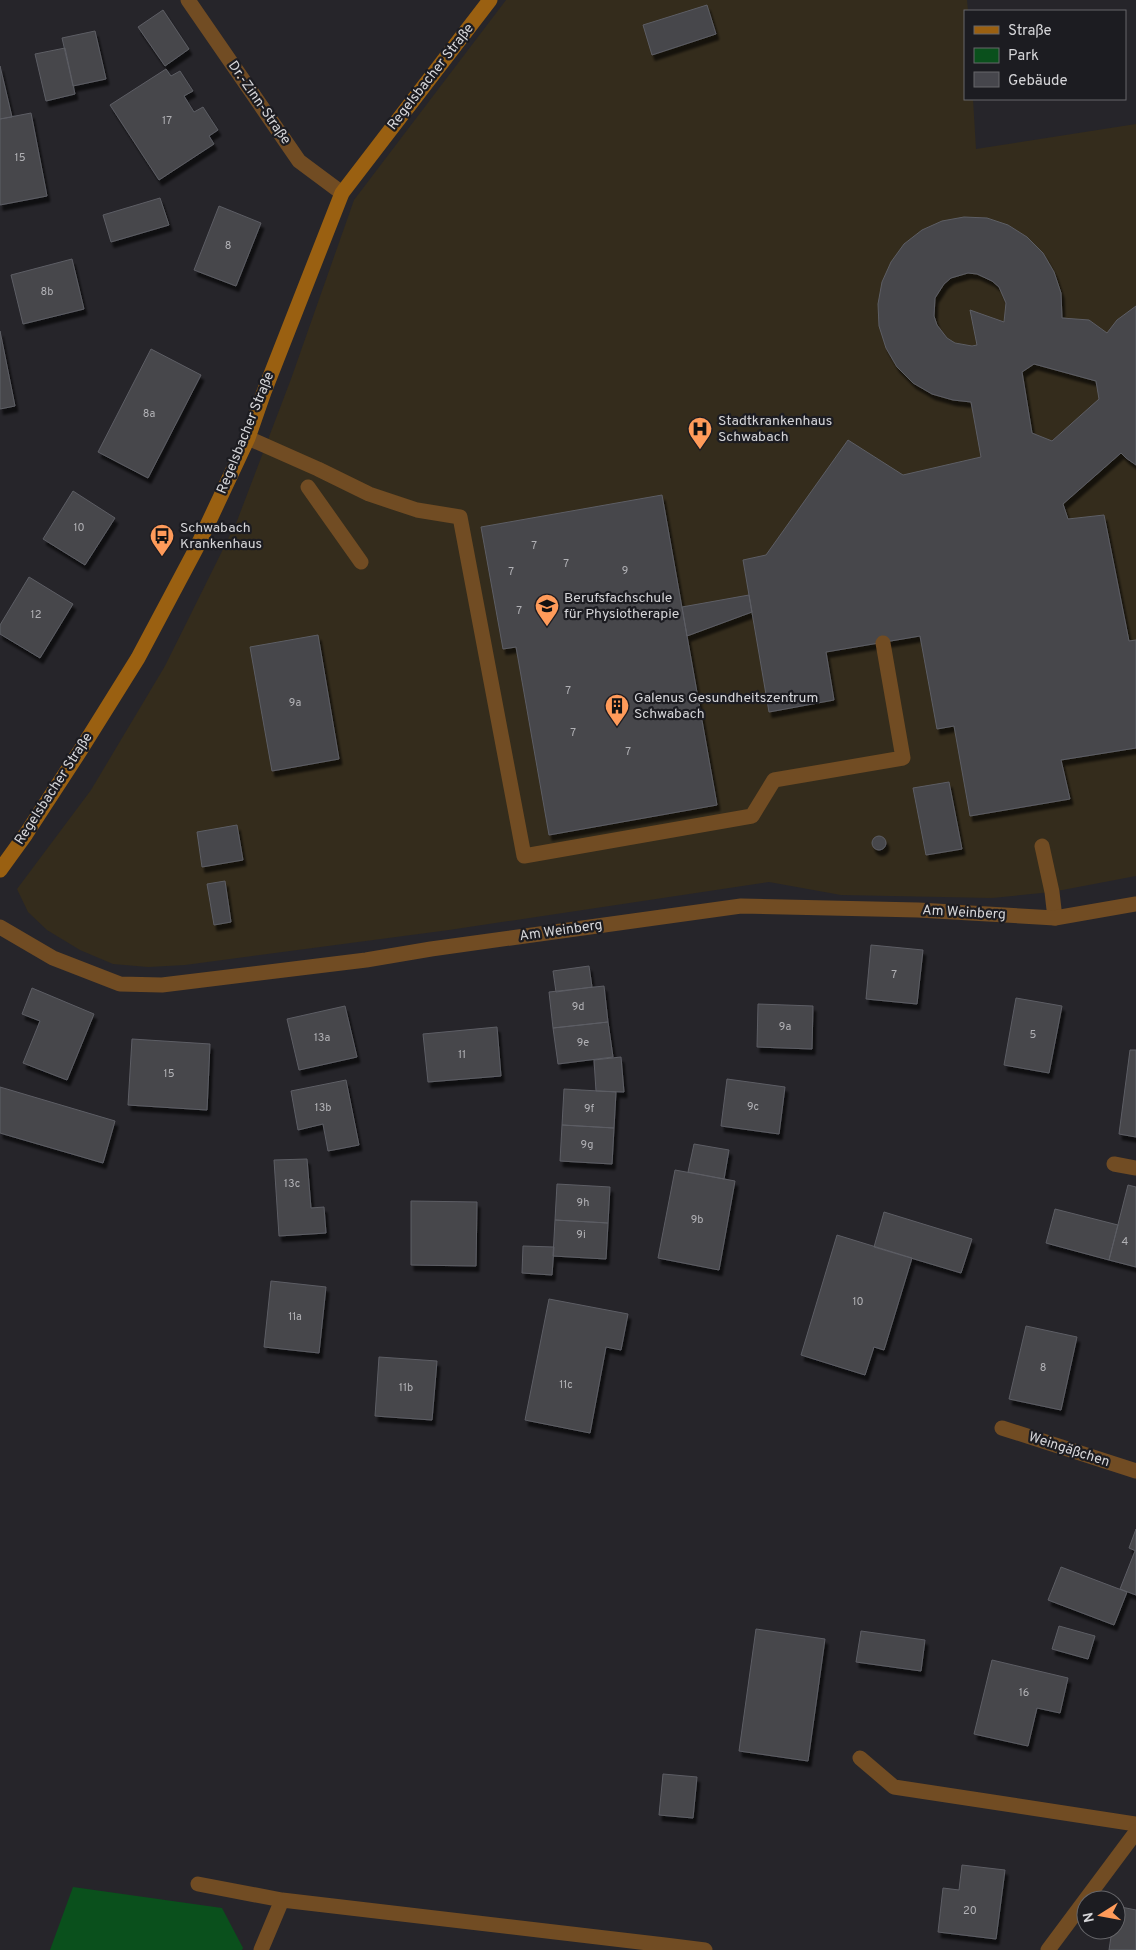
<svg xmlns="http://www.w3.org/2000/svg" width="1136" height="1950" viewBox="0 0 1136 1950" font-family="Overpass,sans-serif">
<defs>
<filter id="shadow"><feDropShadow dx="3" dy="5.5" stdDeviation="1" flood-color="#0009"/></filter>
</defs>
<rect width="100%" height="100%" fill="#26252a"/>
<path fill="#342c1c" d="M 506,0 L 967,0 L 968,11 L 965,11 L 965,99 L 973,99 L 976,149 L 1136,124 L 1136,876 L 1052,892 L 992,898 L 841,895 L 769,882 L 449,930 L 185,965 L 148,967 L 113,964 L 80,950 L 47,930 L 28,912 L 17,889 L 91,790 L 165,666 L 237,521 L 291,379 L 354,200 Z"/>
<path fill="#0a501c" d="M 73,1887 L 222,1908 L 243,1948 L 242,1950 L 50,1950 Z"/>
<path fill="#46464c" stroke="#5d5e64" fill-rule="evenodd" filter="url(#shadow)" d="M 707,5 L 716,34 L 652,55 L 643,25 Z
M 163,10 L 189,49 L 165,66 L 138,27 Z
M 95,31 L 106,79 L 73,86 L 62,38 Z
M 65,48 L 75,94 L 46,101 L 35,54 Z
M 0,66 L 12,117 L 0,119 Z
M 166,69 L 171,76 L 180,71 L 193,91 L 184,96 L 194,112 L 203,107 L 218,130 L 209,136 L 214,144 L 159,180 L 110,105 Z
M 31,113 L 47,196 L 0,205 L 0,119 Z
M 160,198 L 169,225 L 111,242 L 103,215 Z
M 219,206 L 261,223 L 236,286 L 194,270 Z
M 964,217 L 987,218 L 1008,225 L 1027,237 L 1043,253 L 1054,272 L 1061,293 L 1062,318 L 1089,320 L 1107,333 L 1117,320 L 1136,306 L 1136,465 L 1126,458 L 1121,453 L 1063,504 L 1068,519 L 1104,515 L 1129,641 L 1136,640 L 1136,748 L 1061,760 L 1070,799 L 970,816 L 954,726 L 937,729 L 920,636 L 826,652 L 834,700 L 769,712 L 743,560 L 766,555 L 848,440 L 903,475 L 981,457 L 971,402 L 953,400 L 932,394 L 913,383 L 897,367 L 886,348 L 879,326 L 878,304 L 882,282 L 891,262 L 904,244 L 922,230 L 942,221 ZM 968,273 L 977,274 L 992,281 L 999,287 L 1006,303 L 1004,322 L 970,310 L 977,345 L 972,346 L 955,343 L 947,338 L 937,325 L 934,316 L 935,298 L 944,284 L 951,278 ZM 1034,364 L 1096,381 L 1099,399 L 1052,441 L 1032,433 L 1022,372 Z
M 72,259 L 84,309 L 23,324 L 11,275 Z
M 0,331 L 15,406 L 0,409 Z
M 151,349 L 201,375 L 148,478 L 98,452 Z
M 73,491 L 115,518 L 85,565 L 43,539 Z
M 662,495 L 717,805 L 549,835 L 516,647 L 503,649 L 481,527 Z
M 29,577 L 73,604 L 40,658 L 0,634 L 0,625 Z
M 749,595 L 752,612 L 687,636 L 682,607 Z
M 318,635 L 339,759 L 272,771 L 250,647 Z
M 949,782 L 962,849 L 926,855 L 913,788 Z
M 237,825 L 243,860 L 202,867 L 197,832 Z
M872 843a7 7 0 1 1 14 0a7 7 0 1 1-14 0Z
M 225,881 L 231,922 L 214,925 L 207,884 Z
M 871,945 L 923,950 L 917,1004 L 866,999 Z
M 589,966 L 592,987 L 556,992 L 553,971 Z
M 604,986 L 608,1022 L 553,1028 L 549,992 Z
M 32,988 L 94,1014 L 67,1080 L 23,1063 L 40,1021 L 22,1014 Z
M 1016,998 L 1062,1006 L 1049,1073 L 1004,1065 Z
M 758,1004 L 813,1006 L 812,1049 L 757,1047 Z
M 345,1006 L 357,1057 L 299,1070 L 287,1019 Z
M 608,1022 L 613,1057 L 558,1064 L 553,1028 Z
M 497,1027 L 501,1076 L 428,1082 L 423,1034 Z
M 132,1039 L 210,1044 L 207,1110 L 128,1105 Z
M 1130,1050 L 1136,1050 L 1136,1137 L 1119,1134 Z
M 621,1057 L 624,1092 L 596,1091 L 594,1060 Z
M 727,1079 L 785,1087 L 779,1134 L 721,1126 Z
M 346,1080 L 359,1145 L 328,1151 L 323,1124 L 298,1130 L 291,1091 Z
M 0,1087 L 115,1121 L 103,1163 L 0,1133 Z
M 564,1089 L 616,1092 L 614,1128 L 562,1125 Z
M 562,1125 L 614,1128 L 612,1164 L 560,1161 Z
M 694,1144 L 729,1150 L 724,1179 L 688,1172 Z
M 307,1159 L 311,1208 L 324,1207 L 326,1233 L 279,1236 L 274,1160 Z
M 675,1170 L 735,1181 L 719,1270 L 658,1258 Z
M 557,1184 L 610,1187 L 608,1223 L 555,1220 Z
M 1128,1185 L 1136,1187 L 1136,1267 L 1109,1260 Z
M 411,1201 L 477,1202 L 476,1266 L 411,1265 Z
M 1055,1209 L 1118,1225 L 1109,1260 L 1046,1243 Z
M 884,1212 L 972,1239 L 961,1273 L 874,1247 Z
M 555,1220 L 608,1223 L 606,1259 L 553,1256 Z
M 837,1235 L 912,1258 L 884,1350 L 874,1347 L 865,1375 L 801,1355 Z
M 523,1246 L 554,1247 L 552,1275 L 522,1273 Z
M 271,1281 L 326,1287 L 319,1353 L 264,1347 Z
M 549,1299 L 628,1314 L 621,1350 L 606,1347 L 590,1433 L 525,1420 Z
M 1026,1326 L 1077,1337 L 1061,1410 L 1009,1399 Z
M 379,1357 L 437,1361 L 432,1420 L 375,1416 Z
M 1136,1529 L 1136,1551 L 1129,1548 Z
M 1135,1551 L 1136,1551 L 1136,1595 L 1120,1589 Z
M 1061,1567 L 1127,1592 L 1114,1625 L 1048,1600 Z
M 1059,1626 L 1095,1636 L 1088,1659 L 1052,1649 Z
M 756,1629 L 825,1639 L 808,1761 L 739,1751 Z
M 861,1631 L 925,1640 L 921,1671 L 856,1662 Z
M 992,1660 L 1068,1678 L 1060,1713 L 1037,1708 L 1028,1746 L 974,1734 Z
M 663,1774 L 697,1777 L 693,1818 L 659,1815 Z
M 962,1865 L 1005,1870 L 996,1939 L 938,1932 L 943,1888 L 959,1890 Z
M 1116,1906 L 1136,1910 L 1136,1950 L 1109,1950 L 1112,1930 L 1116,1930 Z"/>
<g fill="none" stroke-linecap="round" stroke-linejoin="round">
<path stroke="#714c23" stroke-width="15" d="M 248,438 L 318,469 L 369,494 L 417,510 L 460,517 L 524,856 L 752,816 L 774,780 L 903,758 L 883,643
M 308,487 L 361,562
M 1042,846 L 1052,892 L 1055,918
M 1114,1164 L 1136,1168
M 1002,1428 L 1136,1471
M 860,1758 L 894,1787 L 1136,1824"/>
<path stroke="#714c23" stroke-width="15" d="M 188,0 L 299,161 L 342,193
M 0,927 L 53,958 L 120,984 L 162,985 L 366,960 L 431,949 L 741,906 L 918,910 L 1055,918 L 1136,904
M 198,1884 L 282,1900 L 665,1945
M 658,1949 L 665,1945 L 705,1950
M 261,1950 L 282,1900
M 1048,1950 L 1136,1832"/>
<path stroke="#9a6011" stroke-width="15" d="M 0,870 L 26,834 L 80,751 L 138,658 L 197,547 L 248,438 L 264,392 L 342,193 L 490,0"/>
</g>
<defs>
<symbol id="hospital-pin" viewBox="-11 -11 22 30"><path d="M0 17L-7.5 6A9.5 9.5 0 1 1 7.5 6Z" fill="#ff9b5a" stroke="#1c1c21"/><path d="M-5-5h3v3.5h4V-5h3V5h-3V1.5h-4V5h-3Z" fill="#111"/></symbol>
<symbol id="bus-pin" viewBox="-11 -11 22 30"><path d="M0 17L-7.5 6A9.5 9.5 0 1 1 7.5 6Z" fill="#ff9b5a" stroke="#1c1c21"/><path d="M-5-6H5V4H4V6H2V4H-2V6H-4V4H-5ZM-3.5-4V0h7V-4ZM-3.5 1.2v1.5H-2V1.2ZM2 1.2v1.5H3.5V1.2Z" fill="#111"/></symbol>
<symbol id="school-pin" viewBox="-11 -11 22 30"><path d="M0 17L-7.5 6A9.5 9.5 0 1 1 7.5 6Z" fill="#ff9b5a" stroke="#1c1c21"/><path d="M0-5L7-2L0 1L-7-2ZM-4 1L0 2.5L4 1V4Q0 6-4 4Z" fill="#111"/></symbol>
<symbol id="building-pin" viewBox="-11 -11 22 30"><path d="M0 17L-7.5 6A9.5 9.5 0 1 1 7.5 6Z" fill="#ff9b5a" stroke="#1c1c21"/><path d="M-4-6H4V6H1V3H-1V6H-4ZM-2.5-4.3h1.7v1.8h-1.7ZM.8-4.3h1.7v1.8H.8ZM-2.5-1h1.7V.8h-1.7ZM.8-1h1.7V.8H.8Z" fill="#111"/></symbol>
</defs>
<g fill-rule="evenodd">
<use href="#hospital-pin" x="686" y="415" width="28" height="38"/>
<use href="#bus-pin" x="148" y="522" width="28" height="38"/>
<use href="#school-pin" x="533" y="592" width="28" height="38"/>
<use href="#building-pin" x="603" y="692" width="28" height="38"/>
</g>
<g text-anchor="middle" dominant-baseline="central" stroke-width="4.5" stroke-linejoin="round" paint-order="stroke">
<g font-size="11" fill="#b1b1b5">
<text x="167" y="121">17</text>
<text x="20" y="158">15</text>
<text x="228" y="246">8</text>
<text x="47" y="292">8b</text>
<text x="149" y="414">8a</text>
<text x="79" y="528">10</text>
<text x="534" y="546">7</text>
<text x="566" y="564">7</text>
<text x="625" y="571">9</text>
<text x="511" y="572">7</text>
<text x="519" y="611">7</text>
<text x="36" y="615">12</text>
<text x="568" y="691">7</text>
<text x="295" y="703">9a</text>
<text x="573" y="733">7</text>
<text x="628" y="752">7</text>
<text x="894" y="975">7</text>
<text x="578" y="1007">9d</text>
<text x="785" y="1027">9a</text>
<text x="1033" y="1035">5</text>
<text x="322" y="1038">13a</text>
<text x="583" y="1043">9e</text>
<text x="462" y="1055">11</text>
<text x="169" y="1074">15</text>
<text x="753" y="1107">9c</text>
<text x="323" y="1108">13b</text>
<text x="589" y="1109">9f</text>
<text x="587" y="1145">9g</text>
<text x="292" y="1184">13c</text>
<text x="583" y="1203">9h</text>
<text x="697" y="1220">9b</text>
<text x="581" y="1235">9i</text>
<text x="1125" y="1242">4</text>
<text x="858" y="1302">10</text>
<text x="295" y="1317">11a</text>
<text x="1043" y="1368">8</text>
<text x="566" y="1385">11c</text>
<text x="406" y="1388">11b</text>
<text x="1024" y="1693">16</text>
<text x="970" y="1911">20</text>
</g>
<g font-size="14" fill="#d5d5d8" stroke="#1c1c21">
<text transform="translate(431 77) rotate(-52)">Regelsbacher Straße</text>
<text transform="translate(259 103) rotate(55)">Dr.-Zinn-Straße</text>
<text transform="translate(246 433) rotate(-68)">Regelsbacher Straße</text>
<text transform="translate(54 789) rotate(-57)">Regelsbacher Straße</text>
<text transform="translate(964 913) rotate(3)">Am Weinberg</text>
<text transform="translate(561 931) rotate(-8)">Am Weinberg</text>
<text transform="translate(1069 1450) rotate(18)">Weingäßchen</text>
</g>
<g font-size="14" fill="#d5d5d8" stroke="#1c1c21" text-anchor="start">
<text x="718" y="421">Stadtkrankenhaus<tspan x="718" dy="16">Schwabach</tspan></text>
<text x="180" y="528">Schwabach<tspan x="180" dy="16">Krankenhaus</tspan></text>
<text x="564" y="598">Berufsfachschule<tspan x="564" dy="16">für Physiotherapie</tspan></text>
<text x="634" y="698">Galenus Gesundheitszentrum<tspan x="634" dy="16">Schwabach</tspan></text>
</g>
</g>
<rect x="964" y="10" width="162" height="90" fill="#1c1c21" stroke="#66666a"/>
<rect x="974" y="26" width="25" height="8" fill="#9a6011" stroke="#66666a"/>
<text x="1008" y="35" font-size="15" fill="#d5d5d8">Straße</text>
<rect x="974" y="48" width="25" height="15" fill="#0a501c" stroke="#66666a"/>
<text x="1008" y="60" font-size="15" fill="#d5d5d8">Park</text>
<rect x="974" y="72" width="25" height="15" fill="#46464c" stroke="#66666a"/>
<text x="1008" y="85" font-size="15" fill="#d5d5d8">Gebäude</text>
<g transform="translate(1101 1915) rotate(259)"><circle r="24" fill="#1c1c21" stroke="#66666a"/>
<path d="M0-4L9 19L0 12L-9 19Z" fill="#ff9b5a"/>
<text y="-8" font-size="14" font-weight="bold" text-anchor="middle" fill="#d5d5d8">N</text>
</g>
</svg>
